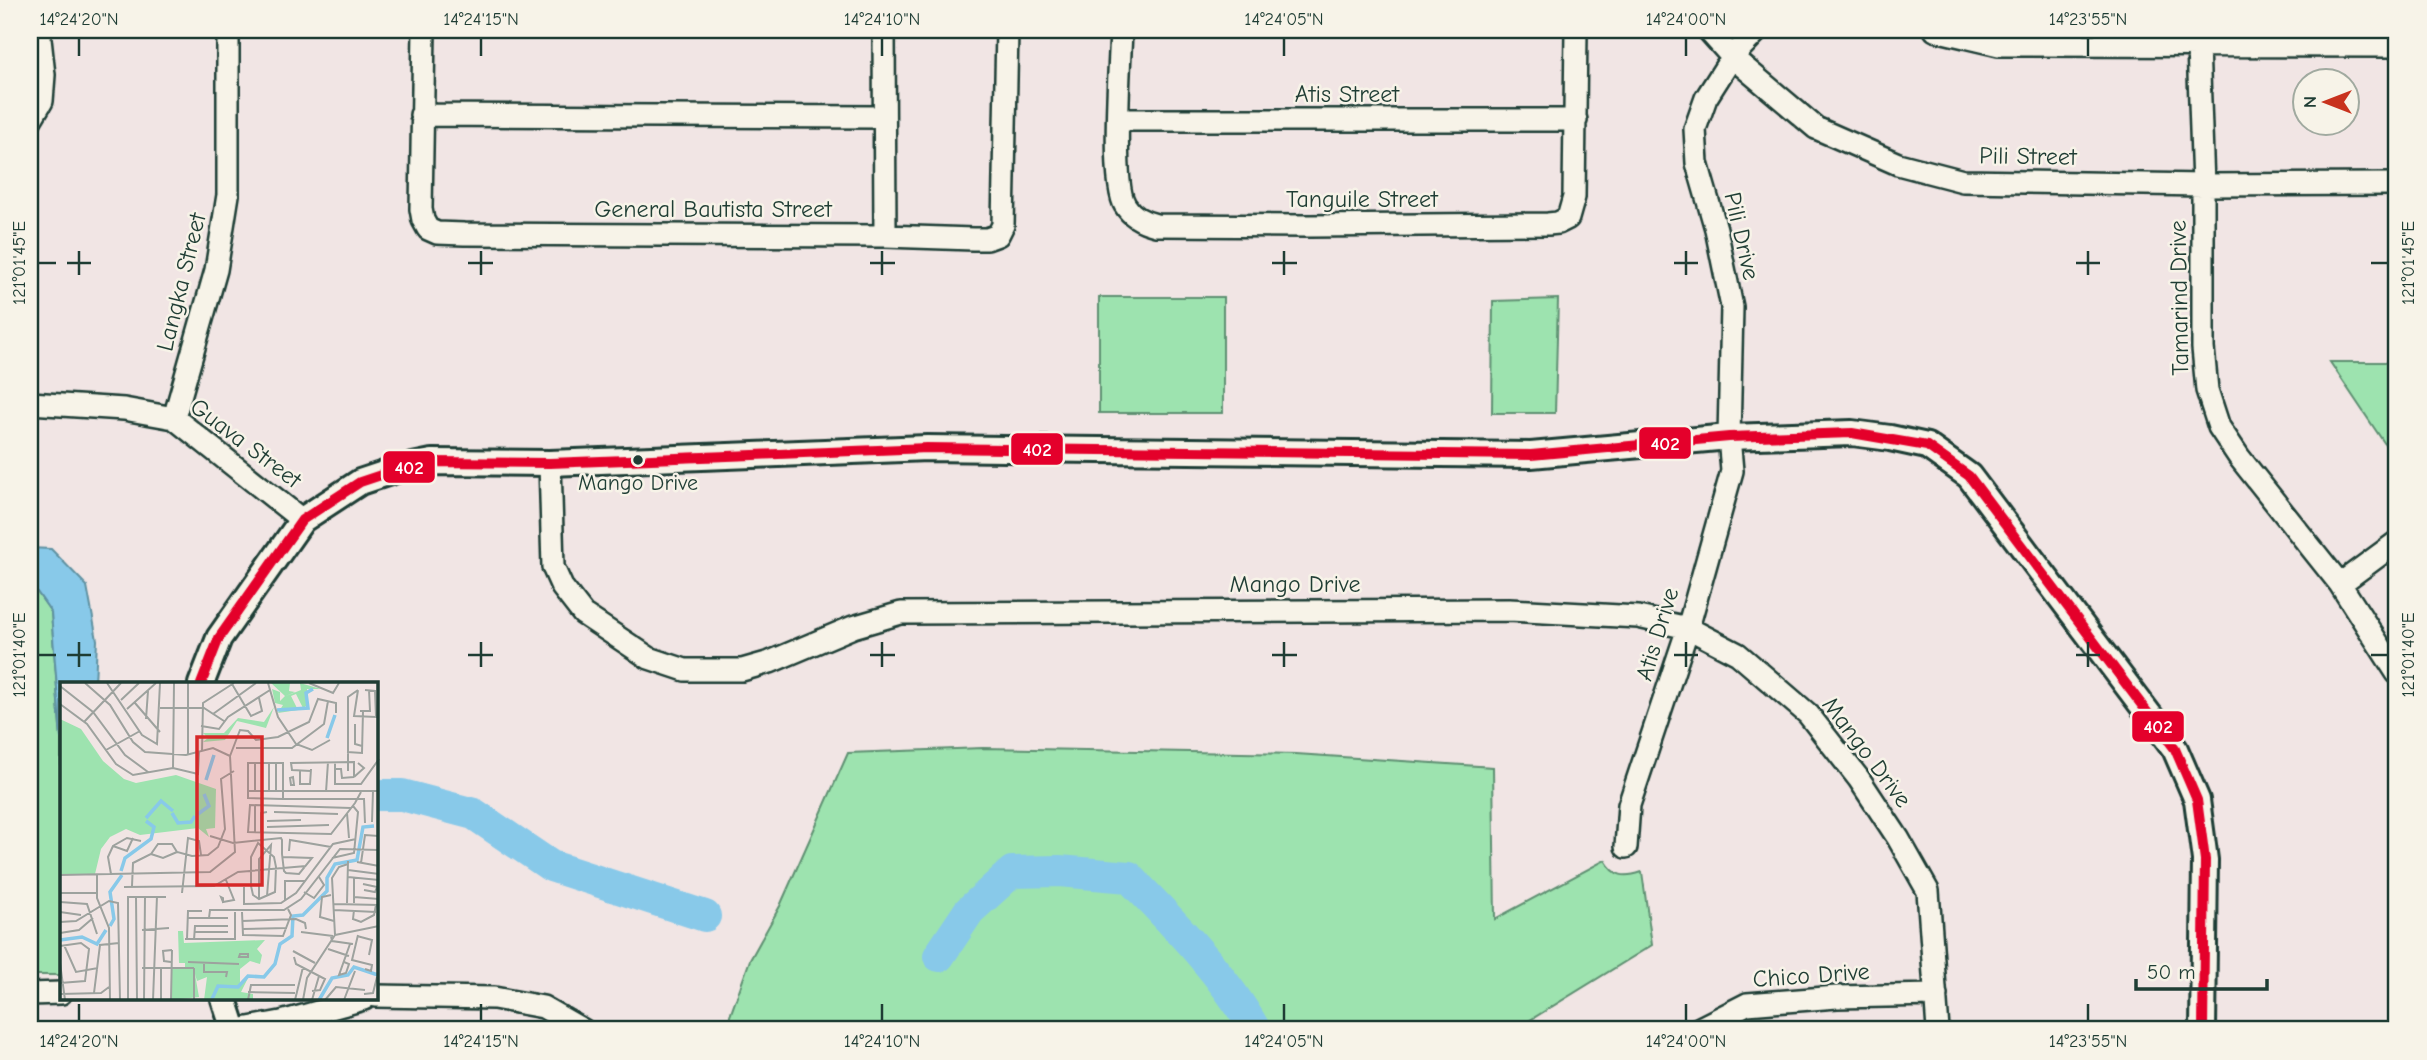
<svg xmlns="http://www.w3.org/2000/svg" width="2427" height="1060" viewBox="0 0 2427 1060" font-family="'Comic Neue',sans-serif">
<rect width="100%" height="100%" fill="#f1e5e4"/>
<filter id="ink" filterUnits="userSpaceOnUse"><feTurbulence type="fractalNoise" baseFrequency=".0143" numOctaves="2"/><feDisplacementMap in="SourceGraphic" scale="14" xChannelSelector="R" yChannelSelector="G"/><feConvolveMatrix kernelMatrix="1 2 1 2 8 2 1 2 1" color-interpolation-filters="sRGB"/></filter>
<g filter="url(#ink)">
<path fill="#9de3af" stroke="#5e9072" stroke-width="2" d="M 1099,297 L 1223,297 L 1223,413 L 1099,413 Z
M 1558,299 L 1555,413 L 1492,413 L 1493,301 Z
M 2330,362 L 2397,362 L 2397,462 Z
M 30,591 L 37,592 L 51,612 L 61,739 L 61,975 L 30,975 Z
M 983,748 L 1296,754 L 1493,767 L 1495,919 L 1605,860 C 1615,877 1624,878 1642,872 L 1652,945 L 1514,1030 L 725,1030 L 750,960 L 780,906 L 848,753 Z"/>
<path fill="#88c9e9" stroke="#5e91a1" stroke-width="2" d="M 30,548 L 51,549 L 87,586 L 97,640 L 95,684 L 61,684 L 61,739 L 51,612 L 37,592 L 30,591 Z"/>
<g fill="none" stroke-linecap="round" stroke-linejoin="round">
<path stroke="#88c9e9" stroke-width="32" d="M 376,795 L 402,795 L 474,814 L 551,866 L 705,916
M 939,956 L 969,911 L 1012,872 L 1059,871 L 1129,877 C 1174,924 1223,973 1255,1030"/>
<defs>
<path id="minor" d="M 424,30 L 421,209 L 423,220 L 428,229 L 437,233 L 464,234 L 885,236 L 973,239 L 987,239 L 998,235 L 1003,225 L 1007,30
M 884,30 L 885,236
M 1121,30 C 1120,62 1111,183 1125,205 C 1132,217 1143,222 1156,225 L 1309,226 L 1548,224 L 1558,223 L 1568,218 L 1574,197 L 1576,30
M 1758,30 L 1732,57 L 1816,128 L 1898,164 L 1963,181 L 2203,185 L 2397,184
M 1935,30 L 1999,45 L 2397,46
M 2194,30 L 2198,46 L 2203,185 L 2203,348 L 2207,390 L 2219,427 L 2239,457 L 2340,584 L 2397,673
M 421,115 L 883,117
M 1118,120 L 1576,120
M 30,121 L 42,101 L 44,75 L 39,30
M 30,403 L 124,409 L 174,418 L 302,520
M 174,418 L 216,270 L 228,195 L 228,30
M 550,463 L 553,567 L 562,587 L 583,614 L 649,658 L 685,670 L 742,670 L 770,662 L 853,627 L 901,613 L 1509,610 L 1638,617 L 1688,628 L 1738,654 L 1808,714 L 1859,779 L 1898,838 L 1928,891 L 1938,1030
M 2340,584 L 2397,542
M 1626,847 L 1629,805 L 1688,628 L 1732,471 L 1729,437 L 1732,307 L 1716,229 L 1697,163 L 1695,129 L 1706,98 L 1732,57 L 1708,30
M 30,994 L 61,993
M 376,996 L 494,998 L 543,1007 L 583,1030
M 237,1030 L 281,1022 L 364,999
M 1696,1030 L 1747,1004 L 1837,997 L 1936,995"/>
<path id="tertiary" d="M 201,684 L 219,638 L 302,520 L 360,482 L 399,469 L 432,462 L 550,463 L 927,448 L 1531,455 L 1729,437 L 1852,433 L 1890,438 L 1927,446 L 1969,476 L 2175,749 L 2197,800 L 2205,860 L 2203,1030
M 224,999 L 234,1030"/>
</defs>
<use href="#minor" stroke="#1f3d34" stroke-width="26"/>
<use href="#tertiary" stroke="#1f3d34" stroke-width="30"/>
<use href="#minor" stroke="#f7f3e8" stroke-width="21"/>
<use href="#tertiary" stroke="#f7f3e8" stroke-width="24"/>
<defs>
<path id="bus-1" d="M 201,684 L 219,638 L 302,520 L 360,482 L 399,469 L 432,462 L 550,463 L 927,448 L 1531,455 L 1729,437 L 1852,433 L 1927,446 L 1969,476 L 2175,749 L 2197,800 L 2205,860 L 2203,1030"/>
</defs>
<use href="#bus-1" stroke="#f7f3e8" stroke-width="16"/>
<use href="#bus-1" stroke="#e4002b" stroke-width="10"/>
</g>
</g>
<path fill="none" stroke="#1f3d34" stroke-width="2.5" d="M 79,38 L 79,56M 481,38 L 481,56M 882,38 L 882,56M 1284,38 L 1284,56M 1686,38 L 1686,56M 2088,38 L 2088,56M 79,251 L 79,275M 481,251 L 481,275M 882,251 L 882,275M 1284,251 L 1284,275M 1686,251 L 1686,275M 2088,251 L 2088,275M 38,263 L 56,263M 67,263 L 91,263M 468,263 L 493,263M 870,263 L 895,263M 1272,263 L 1297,263M 1674,263 L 1698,263M 2076,263 L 2100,263M 2371,263 L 2388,263M 79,642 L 79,667M 481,642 L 481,667M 882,642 L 882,667M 1284,642 L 1284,667M 1686,642 L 1686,667M 2088,642 L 2088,667M 38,655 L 56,655M 67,655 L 91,655M 468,655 L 493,655M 870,655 L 895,655M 1272,655 L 1297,655M 1674,655 L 1698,655M 2076,655 L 2100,655M 2371,655 L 2388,655M 79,1004 L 79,1021M 481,1004 L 481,1021M 882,1004 L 882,1021M 1284,1004 L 1284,1021M 1686,1004 L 1686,1021M 2088,1004 L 2088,1021"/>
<circle fill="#1f3d34" stroke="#f7f3e8" stroke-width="2.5" cx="638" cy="460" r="6"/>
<g text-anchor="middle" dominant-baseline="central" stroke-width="5" stroke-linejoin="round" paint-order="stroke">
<g font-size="22" fill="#1f3d34" stroke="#f7f3e8">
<text x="638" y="483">Mango Drive</text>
</g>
<g font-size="24" fill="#1f3d34" stroke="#f7f3e8">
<text x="1347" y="94">Atis Street</text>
<text transform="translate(2028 156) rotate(1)">Pili Street</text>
<text x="1362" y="199">Tanguile Street</text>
<text x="713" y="209">General Bautista Street</text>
<text transform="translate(1742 236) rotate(77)">Pili Drive</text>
<text transform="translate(181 282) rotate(-76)">Langka Street</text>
<text transform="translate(2179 298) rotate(-91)">Tamarind Drive</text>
<text transform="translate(246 443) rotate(37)">Guava Street</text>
<text x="1295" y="584">Mango Drive</text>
<text transform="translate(1657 634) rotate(-73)">Atis Drive</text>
<text transform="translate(1867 752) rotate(53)">Mango Drive</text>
<text transform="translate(1811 975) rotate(-4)">Chico Drive</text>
</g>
</g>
<g transform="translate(60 682)">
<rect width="318" height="318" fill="#f1e5e4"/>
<path d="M 211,1 L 230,1 L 229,9 L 235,10 L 226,14 L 241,8 L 240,1 L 261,7 L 247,7 L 248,23 L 243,26 L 236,12 L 231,14 L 238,28 L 218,31 L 223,23 L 215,21 L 212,7 L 220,10 L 220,19 L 225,14 ZM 214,25 L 206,46 L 177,39 L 165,58 L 143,60 L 148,56 L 143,51 L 164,51 L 178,36 L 204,40 ZM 0,37 L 21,47 L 43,79 L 64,97 L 76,101 L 116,93 L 156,107 L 155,146 L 146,147 L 149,155 L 138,146 L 80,153 L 66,147 L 50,155 L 41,167 L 35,192 L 0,192 ZM 118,249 L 123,249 L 124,261 L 205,258 L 197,267 L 202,273 L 200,282 L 190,279 L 180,287 L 180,302 L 188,296 L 181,310 L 193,312 L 193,318 L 144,318 L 147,295 L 137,299 L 135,292 L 139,315 L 112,318 L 112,287 L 125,286 L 125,281 L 119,281 Z" fill="#9de3af"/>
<path fill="none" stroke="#88c9e9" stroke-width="3.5" d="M 217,28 L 248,26 L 246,11 L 253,7M 267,56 L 275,33M 146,98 L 154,73M 112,131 L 118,141 L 131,140 L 135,134M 138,132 L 149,124 L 144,112M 86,136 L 101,119 L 113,129M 61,189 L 65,176 L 91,157 L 94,145 L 86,139M 50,244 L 54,237 L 50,210 L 62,193M 0,258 L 22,255 L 37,262 L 46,248M 152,317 L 158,304 L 178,305 L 188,294 L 204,295 L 215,282 L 220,262 L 232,254 L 233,234 L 243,233 L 267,209 L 267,196 L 275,182 L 297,178 L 303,145 L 314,144M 259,318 L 272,296 L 288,293 L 294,285 L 318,293"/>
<path fill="none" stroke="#9da29e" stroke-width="2" d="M 47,1 L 82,53 L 97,62 L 100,1M 208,1 L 218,35 L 236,62 L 252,68 L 270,58M 249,1 L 273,11 L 279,1M 172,2 L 191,34 L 202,29 L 199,16M 0,4 L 33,30 L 65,73 L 88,90M 298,8 L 294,34 L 316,35 L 315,9 L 305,8M 61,18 L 79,1M 75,21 L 100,50M 0,22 L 27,42 L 56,82 L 73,93 L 113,86 L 138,92 L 139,70M 100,26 L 144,26 L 164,39M 67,27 L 96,1M 300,29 L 310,29 L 309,8M 153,32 L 196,1M 86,37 L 88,9M 24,40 L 61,1M 295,42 L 295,62 L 302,64M 141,44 L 159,47 L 168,35 L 210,8M 176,66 L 232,66 L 264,42 L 268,19M 46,68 L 80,49M 142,69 L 143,21 L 174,1M 287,70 L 302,71 L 303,29M 128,72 L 128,1M 170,74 L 180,48 L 188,49 L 196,58 L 218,55 L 249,40 L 258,17 L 276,21 L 276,31M 275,80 L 275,102 L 301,102 L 319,77M 202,81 L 202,109M 209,81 L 209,109M 113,86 L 114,1M 275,87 L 281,87 L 282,96 L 294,95M 240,89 L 240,102 L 250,102 L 251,87M 251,89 L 232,88 L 231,81 L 294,80 L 294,95M 288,89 L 288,15 L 298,8M 233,95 L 234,103 L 231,103 L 230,96 ZM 294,95 L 304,86 L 298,81M 188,109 L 319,109M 195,109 L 195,81M 216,109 L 216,81M 266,110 L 268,80M 223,117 L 223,81 L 188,81 L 188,116 L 223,117 L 304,117 L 305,141M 291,126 L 190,123 L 188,150 L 271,152 L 295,121 L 301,110M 214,130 L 278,132M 287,131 L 289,156M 207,139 L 241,138M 312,140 L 313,109M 207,145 L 269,143M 195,151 L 195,123M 201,151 L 201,131 L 207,130M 150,154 L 173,161 L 221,156 L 222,158 L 222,172 L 224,189 L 226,191 L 239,192 L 252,176 L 223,175M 198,161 L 214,175 L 216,185 L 215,210 L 199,217 L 193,213 L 191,204 L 191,175 ZM 53,164 L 67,169 L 73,156M 229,169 L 230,158 L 271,165M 91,172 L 103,176 L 117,170M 272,176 L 294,171 L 298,130 L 293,124M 297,180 L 319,184M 301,181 L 305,153 L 319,154M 288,188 L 319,192M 51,192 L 48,175 L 53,164 L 67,156 L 81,159M 0,193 L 150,190 L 175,170 L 170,74 L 153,66 L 126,73 L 85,70 L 73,60 L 50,23 L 25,1M 37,193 L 37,216 L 49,246 L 50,318M 288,195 L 319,198M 303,202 L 317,205 L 315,210 L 304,208M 72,204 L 73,181 L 91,172 L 98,162 L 112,162 L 117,170 L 132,174 L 148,173 L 158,165 L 165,147 L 161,97 L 174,89M 64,205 L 154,204 L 178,190 L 246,184M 184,205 L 184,222 L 221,221 L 236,211 L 273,162 L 296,157M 244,210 L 254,216 L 264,203 L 259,195M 0,211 L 37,211M 122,211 L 128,156 L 139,159 L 141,173M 271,213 L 262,215 L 260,235 L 274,239M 76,214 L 77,318M 294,215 L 319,217M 199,217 L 199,177 L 211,163 L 207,214M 225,219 L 225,199 L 245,199M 0,220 L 27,222 L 37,252M 163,220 L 161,215 L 163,216 L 163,220 L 174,218 L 166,198M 287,221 L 288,179M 294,221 L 294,195M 274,222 L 319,223M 274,228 L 316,230M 294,228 L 293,237 L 301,240 L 314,233 L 316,223M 0,230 L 21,233M 182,230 L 183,253 L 223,254 L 231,233 L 228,227M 127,236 L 168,236M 149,236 L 150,228 L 224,228 L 241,217 L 280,167 L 319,168M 182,239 L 236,237 L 245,241 L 246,247M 0,240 L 16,239 L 49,219 L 58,221 L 60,318M 183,247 L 227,246M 82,248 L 109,246M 134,250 L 168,250M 241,250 L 273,254M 0,251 L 19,248 L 33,236M 275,253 L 272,196 L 279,185 L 288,182M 275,253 L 319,244M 298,253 L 292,278 L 312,283 L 311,289 L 305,287M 271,254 L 272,259 L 293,262M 297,254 L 312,258 L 309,273M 125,257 L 175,257 L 175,230M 127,257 L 128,229 L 142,229M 134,258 L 135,244 L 168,244M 4,263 L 16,290 L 38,286M 0,264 L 21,261 L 29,267 L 25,299 L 0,301M 268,267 L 289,274M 233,269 L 255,281M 180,272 L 188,272 L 188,275 L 179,275 ZM 234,275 L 236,282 L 265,297 L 260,308 L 252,309M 111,280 L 104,279 L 103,269 L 112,268M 128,280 L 179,282M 284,280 L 289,282 L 286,291 L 279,293 L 290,262M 0,281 L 5,318M 144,282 L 144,290 L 167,290 L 166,295M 82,286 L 134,286M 101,286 L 101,318M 188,310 L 235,311M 34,311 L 40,263 L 59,261M 0,312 L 41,311 L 49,305M 304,312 L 313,311 L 317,295M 68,318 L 68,215 L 106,215M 84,318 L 85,214M 93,318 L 97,214M 111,318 L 112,268M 134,318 L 134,286M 188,318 L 191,303 L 235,303M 235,318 L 243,285M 243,318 L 247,296 L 275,253M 252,318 L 259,294M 265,318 L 276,305 L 305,308M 284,318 L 295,289"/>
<path fill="#d62828" fill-opacity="0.15" stroke="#d62828" stroke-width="3.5" d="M 137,55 L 202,55 L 202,203 L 137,203 Z"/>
<rect width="318" height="318" fill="none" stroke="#1f3d34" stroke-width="3.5"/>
</g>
<g stroke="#f7f3e8" stroke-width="2.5">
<rect x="1638" y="426" width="54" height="34" rx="7" fill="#e4002b"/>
<rect x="1010" y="432" width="54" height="34" rx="7" fill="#e4002b"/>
<rect x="382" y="450" width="54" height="34" rx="7" fill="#e4002b"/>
<rect x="2131" y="710" width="54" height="33" rx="7" fill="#e4002b"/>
</g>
<g font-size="19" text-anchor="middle" font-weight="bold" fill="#fff">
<text x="1665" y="450">402</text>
<text x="1037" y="456">402</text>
<text x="409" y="474">402</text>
<text x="2158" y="733">402</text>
</g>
<rect width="2427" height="1060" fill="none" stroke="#f7f3e8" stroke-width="77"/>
<g transform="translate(2326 102) rotate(270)"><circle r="33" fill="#f7f3e8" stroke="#a1aaa0" stroke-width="2"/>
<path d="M0-5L12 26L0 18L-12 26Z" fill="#c8321e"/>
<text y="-10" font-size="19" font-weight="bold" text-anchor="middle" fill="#1f3d34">N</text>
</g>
<path d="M2136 979v10h131v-10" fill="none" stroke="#1f3d34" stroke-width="3.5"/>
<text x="2147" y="979" font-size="21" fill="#1f3d34" stroke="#f7f3e8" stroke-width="5" paint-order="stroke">50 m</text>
<rect x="38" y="38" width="2350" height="983" fill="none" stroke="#1f3d34" stroke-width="2.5"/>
<g font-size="18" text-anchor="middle" fill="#1f3d34">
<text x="79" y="25">14°24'20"N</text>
<text x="481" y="25">14°24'15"N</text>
<text x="882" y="25">14°24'10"N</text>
<text x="1284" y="25">14°24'05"N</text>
<text x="1686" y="25">14°24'00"N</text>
<text x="2088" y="25">14°23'55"N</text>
<text transform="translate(2408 263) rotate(-90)" y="6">121°01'45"E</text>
<text transform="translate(19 263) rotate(-90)" y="6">121°01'45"E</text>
<text transform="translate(2408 655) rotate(-90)" y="6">121°01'40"E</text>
<text transform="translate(19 655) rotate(-90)" y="6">121°01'40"E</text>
<text x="79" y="1047">14°24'20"N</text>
<text x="481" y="1047">14°24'15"N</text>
<text x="882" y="1047">14°24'10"N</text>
<text x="1284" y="1047">14°24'05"N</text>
<text x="1686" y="1047">14°24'00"N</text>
<text x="2088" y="1047">14°23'55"N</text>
</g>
</svg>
